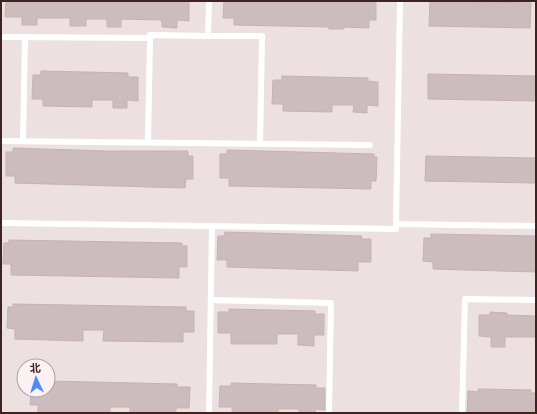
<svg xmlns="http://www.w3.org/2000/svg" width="537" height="414" viewBox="0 0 537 414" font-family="'PT Sans','Noto Sans SC',sans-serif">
<rect width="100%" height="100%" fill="#ece0e1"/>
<path fill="#cdbcbd" stroke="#c6b2b2" d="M 6,1 L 189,1 L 189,21 L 177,20 L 177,28 L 162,27 L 162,20 L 121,19 L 121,27 L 107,27 L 107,19 L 86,19 L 86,26 L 70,26 L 70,18 L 37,18 L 37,25 L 22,25 L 22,17 L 5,17 Z
M 224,1 L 376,1 L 376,20 L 369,20 L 369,28 L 344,27 L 344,29 L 329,29 L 329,27 L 234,25 L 234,18 L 223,18 Z
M 430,1 L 531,3 L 530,28 L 429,26 Z
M 41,71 L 128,73 L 128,77 L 138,77 L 138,101 L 127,100 L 127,108 L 113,108 L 113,100 L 92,100 L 92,107 L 43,106 L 43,99 L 32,99 L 33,75 L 41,75 Z
M 428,74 L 536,76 L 536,101 L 428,99 Z
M 282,76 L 368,78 L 368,81 L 378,82 L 378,106 L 367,105 L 367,113 L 353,112 L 354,105 L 332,105 L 332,112 L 283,111 L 283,104 L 272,104 L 273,80 L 282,80 Z
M 13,148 L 107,151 L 188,151 L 188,156 L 193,156 L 193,179 L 186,179 L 185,188 L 15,183 L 15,176 L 6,176 L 6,152 L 13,152 Z
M 227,150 L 374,154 L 374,157 L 377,157 L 376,181 L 371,181 L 371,189 L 229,186 L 229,178 L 220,178 L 220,154 L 227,154 Z
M 426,156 L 536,158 L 536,183 L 425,181 Z
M 225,232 L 362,236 L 361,239 L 371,239 L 371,262 L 358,262 L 358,271 L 227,267 L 227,260 L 217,260 L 218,236 L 224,236 Z
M 431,234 L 536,236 L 536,272 L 433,269 L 433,262 L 423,261 L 424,238 L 431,238 Z
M 9,240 L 182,243 L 182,246 L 187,246 L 187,267 L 179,267 L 179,278 L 11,275 L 11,264 L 3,264 L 4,243 L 9,243 Z
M 13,304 L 186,307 L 186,311 L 194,311 L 194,332 L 183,332 L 183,342 L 103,341 L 104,330 L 83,330 L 83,341 L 15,339 L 15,329 L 7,328 L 8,307 L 13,307 Z
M 229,309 L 315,311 L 315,314 L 324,314 L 324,335 L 314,335 L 314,346 L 298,345 L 298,334 L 277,334 L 277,344 L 231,344 L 231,333 L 218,333 L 218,312 L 229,312 Z
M 490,312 L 507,313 L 507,315 L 536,316 L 536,337 L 505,337 L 505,347 L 491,347 L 491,337 L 479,336 L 479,315 L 490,315 Z
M 48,381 L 177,384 L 177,387 L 190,387 L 189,408 L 176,408 L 176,413 L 130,413 L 130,407 L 110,407 L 110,413 L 38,413 L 38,405 L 30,405 L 31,390 L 48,390 Z
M 231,383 L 316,385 L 316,388 L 325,388 L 325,410 L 315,409 L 315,413 L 299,413 L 299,409 L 278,409 L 278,413 L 232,413 L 232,407 L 219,407 L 220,386 L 231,386 Z
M 478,389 L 531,390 L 531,393 L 536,393 L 536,413 L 467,413 L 468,391 L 478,392 Z"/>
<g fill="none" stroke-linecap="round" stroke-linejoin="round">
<path stroke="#fff" stroke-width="6" d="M 208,36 L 262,36 L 260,144
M 1,37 L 150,38 L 150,35 L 208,36 L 209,1
M 1,141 L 370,145
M 23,141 L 25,37
M 148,142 L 150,38
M 1,223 L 396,229 L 396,224 L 536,226
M 396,224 L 400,1
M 211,300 L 331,303 L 329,413
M 209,413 L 212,227
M 462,413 L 465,299 L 536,300"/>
</g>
<rect width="537" height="414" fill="none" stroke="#3e2420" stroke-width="4"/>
<g transform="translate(36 378) rotate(356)"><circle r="19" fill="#f9f1f2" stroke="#ae9f9e"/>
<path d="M0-3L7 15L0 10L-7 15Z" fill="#5089fb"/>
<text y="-6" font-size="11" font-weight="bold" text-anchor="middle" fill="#3e2420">北</text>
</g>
</svg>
